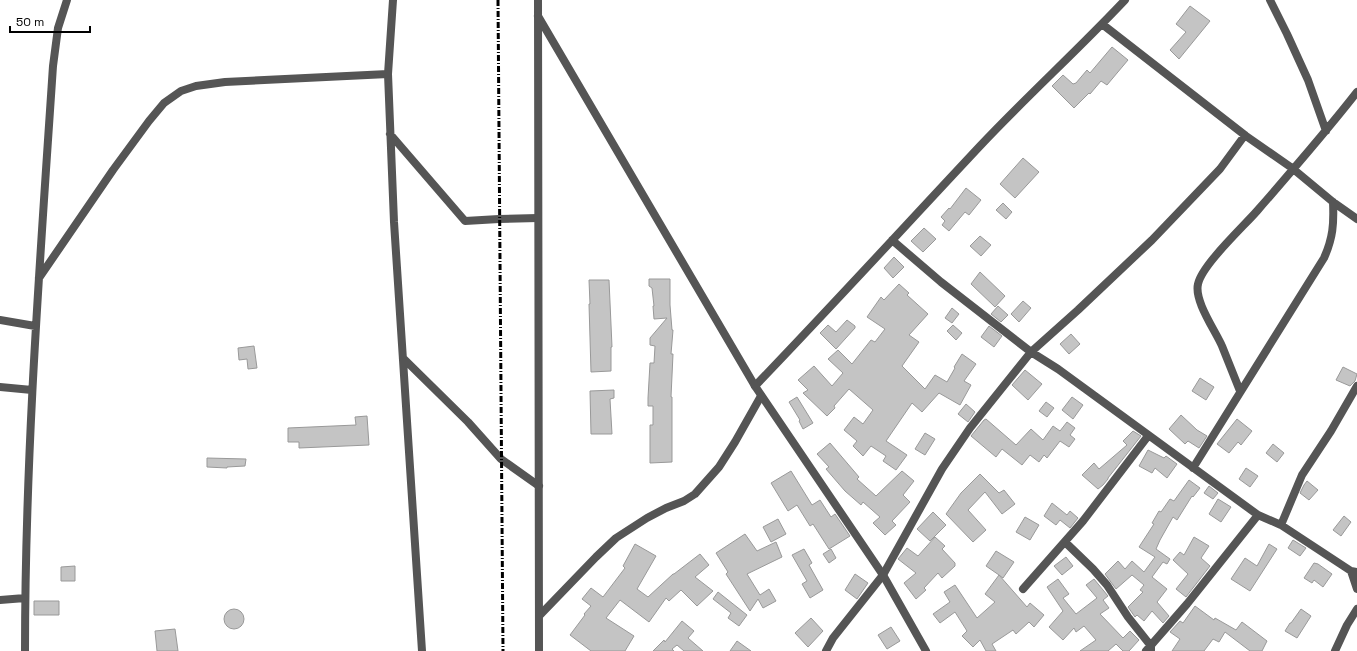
<svg xmlns="http://www.w3.org/2000/svg" width="1357" height="651" viewBox="0 0 1357 651" font-family="'Space Grotesk',sans-serif">
<rect width="100%" height="100%" fill="#fff"/>
<path fill="#c4c4c4" stroke="#999" d="M 1190,6 L 1210,21 L 1179,59 L 1170,50 L 1186,32 L 1176,24 Z
M 1112,47 L 1128,60 L 1107,85 L 1101,81 L 1090,94 L 1089,93 L 1074,108 L 1052,86 L 1063,75 L 1073,84 L 1076,83 L 1087,70 L 1090,73 Z
M 1023,158 L 1039,172 L 1015,198 L 1000,184 Z
M 966,188 L 981,200 L 969,215 L 965,212 L 949,231 L 942,225 L 945,221 L 941,217 L 949,208 L 950,209 Z
M 1003,203 L 1012,212 L 1006,219 L 996,210 Z
M 924,228 L 936,239 L 923,252 L 911,241 Z
M 980,236 L 991,245 L 981,256 L 970,246 Z
M 894,257 L 904,267 L 893,278 L 884,268 Z
M 980,272 L 1005,296 L 995,307 L 971,284 Z
M 649,279 L 670,279 L 670,305 L 672,330 L 673,330 L 671,354 L 673,354 L 671,397 L 672,397 L 672,462 L 650,463 L 650,425 L 653,425 L 653,406 L 648,406 L 648,398 L 650,363 L 654,363 L 655,346 L 650,345 L 650,338 L 667,318 L 654,319 L 653,306 L 654,306 L 652,288 L 649,286 Z
M 589,280 L 609,280 L 612,347 L 611,347 L 611,371 L 591,372 L 589,304 L 590,304 Z
M 899,284 L 909,293 L 907,295 L 928,314 L 909,335 L 919,342 L 902,366 L 925,389 L 935,375 L 947,382 L 955,368 L 954,367 L 962,354 L 976,364 L 964,381 L 971,385 L 960,405 L 939,393 L 922,412 L 912,403 L 886,441 L 907,455 L 896,470 L 883,461 L 886,456 L 871,446 L 863,456 L 853,446 L 857,441 L 844,430 L 854,417 L 863,424 L 873,410 L 849,389 L 834,406 L 835,408 L 827,416 L 803,393 L 808,390 L 798,380 L 814,366 L 832,386 L 843,373 L 828,359 L 838,350 L 852,364 L 871,340 L 875,342 L 885,329 L 867,317 L 881,297 L 884,300 Z
M 1023,301 L 1031,308 L 1019,322 L 1011,314 Z
M 998,306 L 1008,315 L 1001,322 L 991,314 Z
M 952,308 L 959,314 L 952,323 L 945,318 Z
M 847,320 L 855,326 L 855,328 L 836,349 L 820,333 L 828,325 L 836,332 Z
M 953,325 L 962,333 L 956,340 L 947,331 Z
M 989,326 L 1002,336 L 994,347 L 981,337 Z
M 1071,334 L 1080,344 L 1069,354 L 1060,344 Z
M 254,346 L 257,368 L 248,369 L 247,359 L 239,360 L 238,348 Z
M 1343,367 L 1357,374 L 1355,381 L 1350,386 L 1336,380 Z
M 1025,370 L 1042,384 L 1028,400 L 1012,385 Z
M 1200,378 L 1214,387 L 1206,400 L 1192,391 Z
M 614,390 L 614,398 L 610,399 L 612,434 L 591,434 L 590,391 Z
M 797,397 L 813,423 L 803,429 L 799,421 L 800,420 L 789,402 Z
M 1072,397 L 1083,405 L 1073,419 L 1062,410 Z
M 1046,402 L 1054,408 L 1047,417 L 1039,411 Z
M 966,404 L 975,412 L 968,422 L 958,414 Z
M 1181,415 L 1197,430 L 1207,436 L 1199,448 L 1188,441 L 1185,444 L 1169,429 Z
M 367,416 L 369,445 L 299,448 L 299,442 L 288,442 L 288,428 L 356,425 L 355,417 Z
M 986,419 L 1016,445 L 1031,429 L 1043,440 L 1053,426 L 1060,431 L 1067,422 L 1075,428 L 1070,435 L 1075,439 L 1069,447 L 1060,441 L 1047,458 L 1044,455 L 1039,462 L 1030,455 L 1022,465 L 1002,449 L 996,457 L 971,436 L 984,420 Z
M 1237,419 L 1252,431 L 1241,445 L 1238,442 L 1229,453 L 1217,444 Z
M 1133,431 L 1141,436 L 1108,478 L 1108,479 L 1103,485 L 1098,489 L 1082,475 L 1094,463 L 1099,469 L 1127,445 L 1123,441 Z
M 925,433 L 935,439 L 925,455 L 915,449 Z
M 830,443 L 859,477 L 857,479 L 876,496 L 902,471 L 914,481 L 903,495 L 910,502 L 892,521 L 896,525 L 885,535 L 873,523 L 880,517 L 863,502 L 861,505 L 845,491 L 826,469 L 829,467 L 817,454 Z
M 1273,444 L 1284,453 L 1277,462 L 1266,453 Z
M 1148,450 L 1164,458 L 1166,456 L 1177,464 L 1167,478 L 1155,468 L 1152,473 L 1139,466 Z
M 207,458 L 246,459 L 245,466 L 227,467 L 227,468 L 207,467 Z
M 1246,468 L 1258,476 L 1250,487 L 1239,479 Z
M 791,471 L 812,505 L 820,500 L 831,517 L 835,514 L 850,536 L 829,549 L 813,524 L 810,526 L 797,505 L 788,511 L 771,483 Z
M 980,474 L 999,493 L 1004,490 L 1015,504 L 1002,514 L 985,492 L 968,510 L 986,530 L 973,542 L 946,514 L 961,493 Z
M 1189,480 L 1200,488 L 1193,497 L 1192,496 L 1177,520 L 1173,517 L 1160,540 L 1156,549 L 1170,559 L 1167,564 L 1163,562 L 1152,577 L 1167,589 L 1157,602 L 1169,616 L 1163,623 L 1152,611 L 1144,621 L 1137,615 L 1135,617 L 1128,607 L 1143,592 L 1140,590 L 1144,585 L 1132,575 L 1116,589 L 1105,574 L 1118,561 L 1125,569 L 1132,561 L 1144,572 L 1155,557 L 1139,547 L 1154,524 L 1152,523 L 1159,511 L 1161,512 L 1170,499 L 1174,501 Z
M 1307,481 L 1318,490 L 1309,500 L 1300,493 L 1304,485 Z
M 1209,486 L 1218,493 L 1213,499 L 1204,493 Z
M 1218,499 L 1231,507 L 1221,522 L 1209,514 Z
M 1052,503 L 1067,515 L 1070,511 L 1078,518 L 1070,528 L 1060,520 L 1056,525 L 1044,516 Z
M 933,512 L 946,525 L 930,541 L 917,529 Z
M 1344,516 L 1351,522 L 1341,536 L 1333,530 Z
M 1025,517 L 1039,525 L 1030,540 L 1016,532 Z
M 778,519 L 786,534 L 771,542 L 763,527 Z
M 745,534 L 757,551 L 776,542 L 782,557 L 747,574 L 760,595 L 769,589 L 776,601 L 763,608 L 758,599 L 750,611 L 726,574 L 728,572 L 716,553 Z
M 935,537 L 945,546 L 942,549 L 955,563 L 955,566 L 942,578 L 938,573 L 924,588 L 926,590 L 916,599 L 904,583 L 916,573 L 898,559 L 907,548 L 918,556 Z
M 1194,537 L 1209,546 L 1201,558 L 1210,566 L 1186,597 L 1176,589 L 1188,574 L 1173,560 L 1180,552 L 1184,555 Z
M 1293,540 L 1306,548 L 1300,556 L 1288,548 Z
M 635,544 L 656,556 L 637,589 L 648,597 L 673,574 L 674,574 L 700,554 L 709,565 L 695,577 L 713,591 L 697,606 L 681,590 L 669,601 L 666,598 L 649,622 L 620,600 L 606,618 L 634,636 L 625,651 L 591,651 L 570,635 L 585,615 L 584,614 L 591,606 L 582,599 L 591,588 L 603,597 L 625,568 L 623,566 Z
M 1269,544 L 1277,549 L 1250,591 L 1231,579 L 1245,558 L 1257,566 Z
M 804,549 L 812,563 L 809,565 L 823,590 L 810,598 L 802,584 L 807,581 L 792,555 Z
M 831,549 L 836,558 L 829,563 L 823,554 Z
M 996,551 L 1014,562 L 1003,578 L 999,575 L 1027,607 L 1030,603 L 1044,615 L 1034,627 L 1029,622 L 1016,634 L 1013,630 L 992,644 L 996,651 L 986,651 L 980,640 L 973,647 L 962,636 L 967,631 L 955,612 L 940,623 L 933,614 L 950,602 L 944,592 L 955,585 L 977,618 L 995,602 L 985,594 L 999,575 L 986,566 Z
M 1066,557 L 1073,566 L 1062,575 L 1054,566 Z
M 1314,563 L 1318,564 L 1332,574 L 1323,587 L 1314,580 L 1312,583 L 1304,578 Z
M 75,566 L 75,581 L 61,581 L 61,567 Z
M 855,574 L 868,583 L 857,599 L 845,590 Z
M 1058,579 L 1069,594 L 1063,598 L 1076,614 L 1097,598 L 1086,585 L 1094,579 L 1108,596 L 1103,600 L 1109,608 L 1100,614 L 1123,638 L 1130,631 L 1139,640 L 1129,651 L 1123,651 L 1116,644 L 1108,651 L 1080,651 L 1096,640 L 1084,626 L 1076,632 L 1074,628 L 1063,640 L 1049,627 L 1063,611 L 1047,587 Z
M 718,592 L 747,615 L 739,626 L 728,618 L 731,613 L 713,599 Z
M 34,601 L 59,601 L 59,615 L 34,615 Z
M 1195,606 L 1214,620 L 1215,618 L 1236,630 L 1242,622 L 1267,641 L 1262,651 L 1250,651 L 1225,632 L 1219,642 L 1213,639 L 1204,651 L 1172,651 L 1180,639 L 1170,632 L 1180,621 L 1183,623 Z
M 1301,609 L 1311,616 L 1297,638 L 1285,631 L 1290,623 L 1291,623 Z
M224 619a10 10 0 1 1 20 0a10 10 0 1 1-20 0Z
M 811,618 L 823,631 L 808,647 L 795,633 Z
M 682,621 L 694,631 L 688,638 L 703,651 L 684,651 L 677,645 L 672,649 L 674,651 L 653,651 L 664,640 L 665,642 Z
M 891,627 L 900,641 L 887,649 L 878,635 Z
M 175,629 L 178,651 L 157,651 L 155,631 Z
M 737,641 L 751,651 L 730,651 Z"/>
<g fill="none" stroke-linecap="round" stroke-linejoin="round">
<path stroke="#555" stroke-width="8" d="M 393,0 L 388,74 L 394,222 L 422,651
M 1270,0 L 1287,34 L 1308,80 L 1326,131
M 1102,24 L 1246,136 L 1292,168 L 1333,202 L 1357,219
M 390,134 L 465,221 L 499,219 L 538,218
M 892,240 L 941,282 L 1031,352 L 1058,369 L 1258,515 L 1281,525 L 1351,571 L 1357,572
M 39,278 L 113,170 L 149,121 L 164,103 L 181,91 L 196,86 L 225,82 L 388,74
M 0,320 L 35,326
M 403,358 L 468,422 L 501,459 L 539,486
M 755,386 C 831,307 905,226 980,146 C 1027,96 1078,50 1125,0
M 0,387 L 32,390
M 1240,391 C 1234,376 1228,361 1222,346 C 1215,330 1194,301 1198,284 C 1202,265 1243,227 1257,211 C 1291,172 1325,133 1357,92
M 1193,468 L 1324,258 C 1333,238 1334,224 1333,202
M 1281,525 L 1302,475 L 1331,431 L 1357,386
M 1065,542 L 1093,569 L 1107,585 L 1128,617 L 1151,646 L 1151,650
M 1351,571 L 1357,589
M 1023,589 L 1083,521 L 1148,436
M 0,600 L 25,598
M 540,615 L 596,557 L 616,538 L 647,518 L 666,508 L 684,501 L 695,494 L 719,467 L 735,442 L 761,396
M 25,651 C 25,456 40,261 53,66 L 58,28 L 67,0
M 826,651 L 833,638 L 883,575 L 942,469 L 970,428 L 1031,352 L 1078,310 L 1152,240 L 1220,169 L 1245,135
M 1146,651 L 1187,604 L 1258,515"/>
<path stroke="#555" stroke-width="8" d="M 538,0 L 539,651
M 538,16 L 755,386 L 883,575 L 926,651
M 1335,651 L 1347,625 L 1357,609"/>
<path stroke="#000" stroke-width="3" stroke-dasharray="6 2 1 2" stroke-linecap="butt" d="M 498,0 L 503,651"/>
</g>
<path d="M10 26v6h80v-6" fill="none" stroke="#000000" stroke-width="2"/>
<text x="16" y="26" font-size="12" fill="#000000" stroke="#ffffff" stroke-width="3" paint-order="stroke">50 m</text>
</svg>
